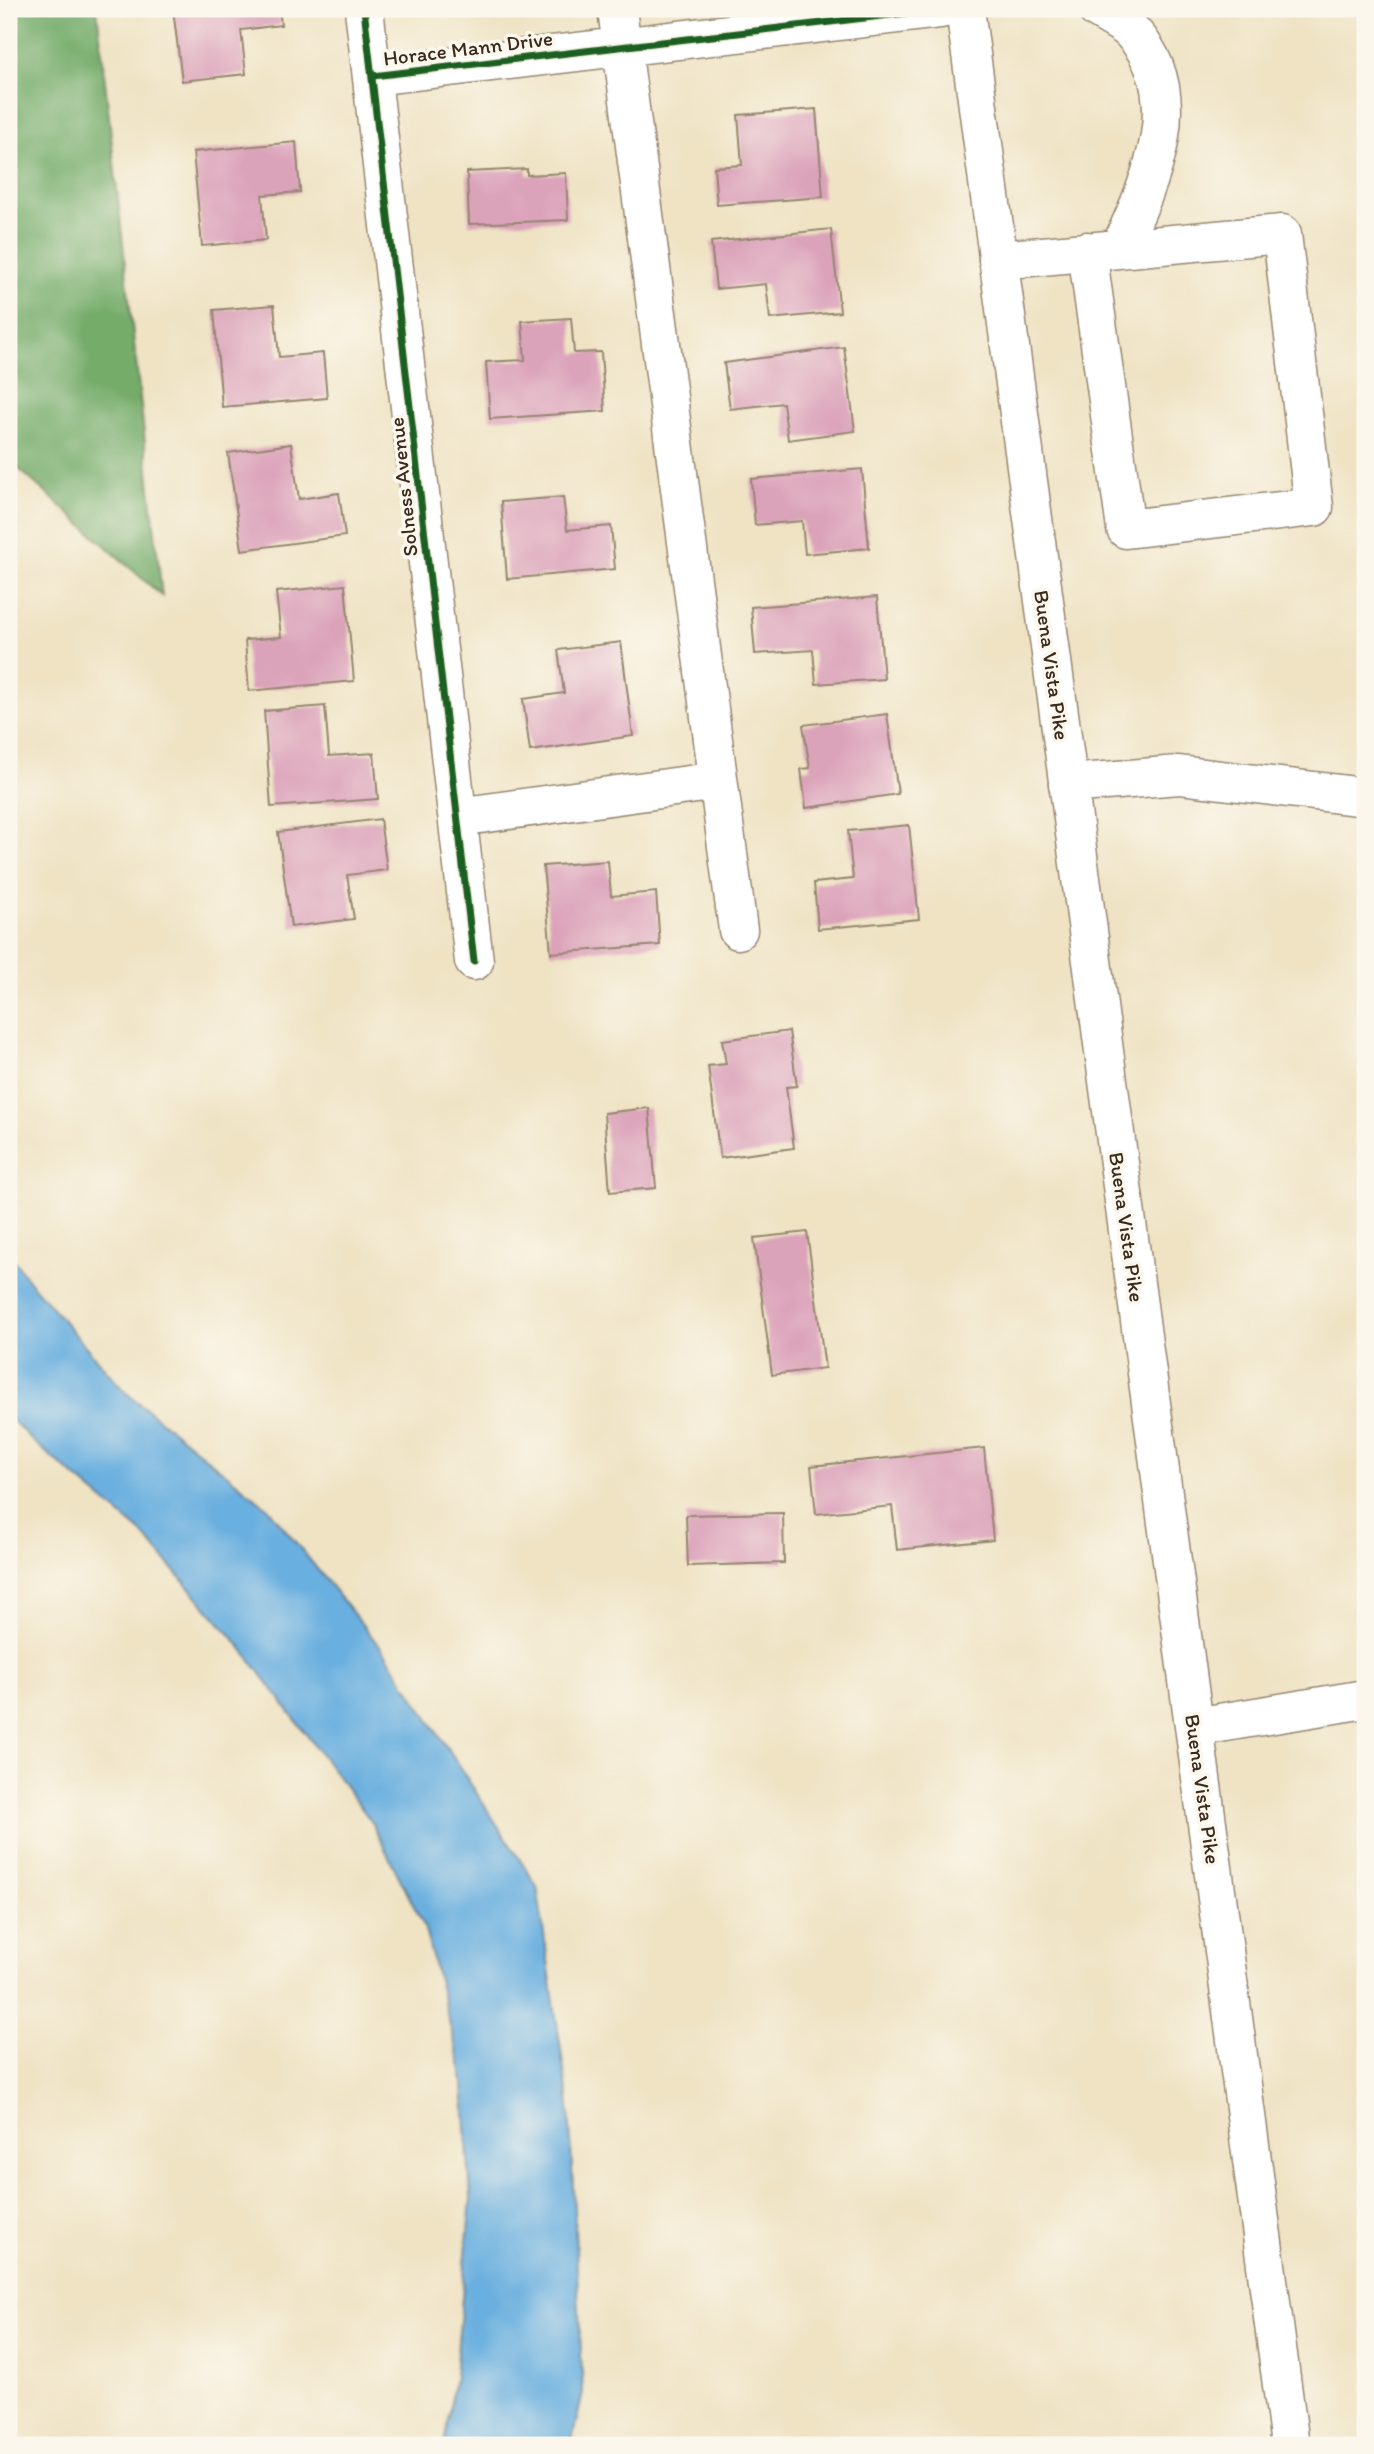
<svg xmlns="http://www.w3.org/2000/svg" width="1374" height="2454" viewBox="0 0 1374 2454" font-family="Itim,sans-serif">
<rect width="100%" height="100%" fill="#fbf7ec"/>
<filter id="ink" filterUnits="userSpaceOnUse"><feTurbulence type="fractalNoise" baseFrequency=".0143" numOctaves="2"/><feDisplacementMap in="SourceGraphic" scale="14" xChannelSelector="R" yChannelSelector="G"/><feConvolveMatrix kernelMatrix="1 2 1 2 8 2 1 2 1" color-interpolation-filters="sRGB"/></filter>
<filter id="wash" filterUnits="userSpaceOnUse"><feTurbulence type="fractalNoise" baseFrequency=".00686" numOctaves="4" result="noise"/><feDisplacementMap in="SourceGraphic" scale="28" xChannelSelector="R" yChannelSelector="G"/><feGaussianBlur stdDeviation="1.57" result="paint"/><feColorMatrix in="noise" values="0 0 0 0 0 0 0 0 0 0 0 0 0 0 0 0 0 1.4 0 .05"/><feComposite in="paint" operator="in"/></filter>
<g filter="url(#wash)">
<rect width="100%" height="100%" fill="#efe3c4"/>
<path fill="#74ac6a" stroke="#586b44" stroke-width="2" d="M 9,9 L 97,9 L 162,596 L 9,460 Z"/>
<path fill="#69afdf" stroke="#526c7e" stroke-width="2" d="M 9,1253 L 28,1280 L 124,1391 L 268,1508 L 386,1654 L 537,1886 L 569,2105 L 583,2393 L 571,2445 L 444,2445 L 455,2376 L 471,2198 L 462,2071 L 424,1926 L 371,1821 L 241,1647 L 142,1533 L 35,1443 L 9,1417 Z"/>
<g id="blocks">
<path fill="#dba3ba" d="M 173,9 L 279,9 L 281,25 L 241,30 L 246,74 L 182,81 Z
M 816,109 L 823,197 L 717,205 L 714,167 L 742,165 L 738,115 Z
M 296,142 L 300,192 L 262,195 L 266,240 L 202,246 L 193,152 Z
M 527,169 L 527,175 L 566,173 L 568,220 L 469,224 L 467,172 Z
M 831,229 L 840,312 L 770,319 L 766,284 L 716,289 L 711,242 Z
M 274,305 L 279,357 L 323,353 L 327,398 L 222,407 L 214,310 Z
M 571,318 L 574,353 L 601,352 L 605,411 L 490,419 L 486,362 L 525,360 L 522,321 Z
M 844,347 L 855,431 L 788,440 L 783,403 L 730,409 L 724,363 Z
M 291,444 L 299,499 L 339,493 L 345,536 L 242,550 L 228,453 Z
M 862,469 L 869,548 L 805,554 L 802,521 L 755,525 L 751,479 Z
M 563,497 L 567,530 L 611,526 L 615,569 L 507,579 L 501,502 Z
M 345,585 L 354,681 L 249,691 L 245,640 L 281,637 L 276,592 Z
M 877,597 L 884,679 L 816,684 L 813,650 L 755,654 L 751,607 Z
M 621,642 L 633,736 L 530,751 L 523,699 L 564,693 L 558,650 Z
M 325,706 L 329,756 L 374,753 L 378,799 L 271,807 L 264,711 Z
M 887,714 L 898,794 L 806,808 L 801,769 L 810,768 L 803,725 Z
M 380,819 L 387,870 L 347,875 L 354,919 L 291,927 L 278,832 Z
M 909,825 L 919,919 L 818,929 L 814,883 L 853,879 L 848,831 Z
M 608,861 L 611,896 L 656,892 L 660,945 L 551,953 L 543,866 Z
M 789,1031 L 797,1086 L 786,1087 L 794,1148 L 720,1158 L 708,1066 L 726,1064 L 722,1040 Z
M 649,1108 L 656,1188 L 610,1192 L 604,1113 Z
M 807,1232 L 825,1368 L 772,1375 L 754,1238 Z
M 984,1448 L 993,1540 L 897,1550 L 892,1506 L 816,1514 L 811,1466 Z
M 783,1513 L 784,1563 L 688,1566 L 686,1515 Z"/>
</g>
</g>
<g filter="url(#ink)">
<use href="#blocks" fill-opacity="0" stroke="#958671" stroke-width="2"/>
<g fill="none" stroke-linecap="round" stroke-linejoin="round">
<defs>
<path id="minor" d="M 364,9 L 474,961
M 617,9 L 738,930
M 1097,9 C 1108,16 1123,23 1132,32 C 1191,96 1150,182 1120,248
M 373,76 L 941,9
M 998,260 L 1282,234 L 1314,507 L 1126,529 L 1087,251
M 1068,784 L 1179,775 L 1365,797
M 458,817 L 718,781
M 1195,1727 L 1365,1699"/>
<path id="major" d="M 965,9 L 1290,2445"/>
</defs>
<use href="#minor" stroke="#958671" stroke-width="41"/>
<use href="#major" stroke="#958671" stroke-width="41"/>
<use href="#minor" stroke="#fff" stroke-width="38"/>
<use href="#major" stroke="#fff" stroke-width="38"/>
<defs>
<path id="cycleway" d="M 364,9 L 474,961
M 373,76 L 941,9"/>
</defs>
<use href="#cycleway" stroke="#fbf7ec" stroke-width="11"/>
<use href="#cycleway" stroke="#1b5e20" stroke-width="7"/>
</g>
</g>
<g text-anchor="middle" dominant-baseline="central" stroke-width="7" stroke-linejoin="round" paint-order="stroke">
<g font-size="21" fill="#3b2a1e" stroke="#fbf7ec">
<text transform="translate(468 48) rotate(-7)">Horace Mann Drive</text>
<text transform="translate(403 487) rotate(-96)">Solness Avenue</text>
<text transform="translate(1052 665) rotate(82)">Buena Vista Pike</text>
<text transform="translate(1127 1227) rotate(82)">Buena Vista Pike</text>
<text transform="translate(1203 1789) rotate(82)">Buena Vista Pike</text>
</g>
</g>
<rect width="1374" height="2454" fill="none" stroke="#fbf7ec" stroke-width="35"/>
</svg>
